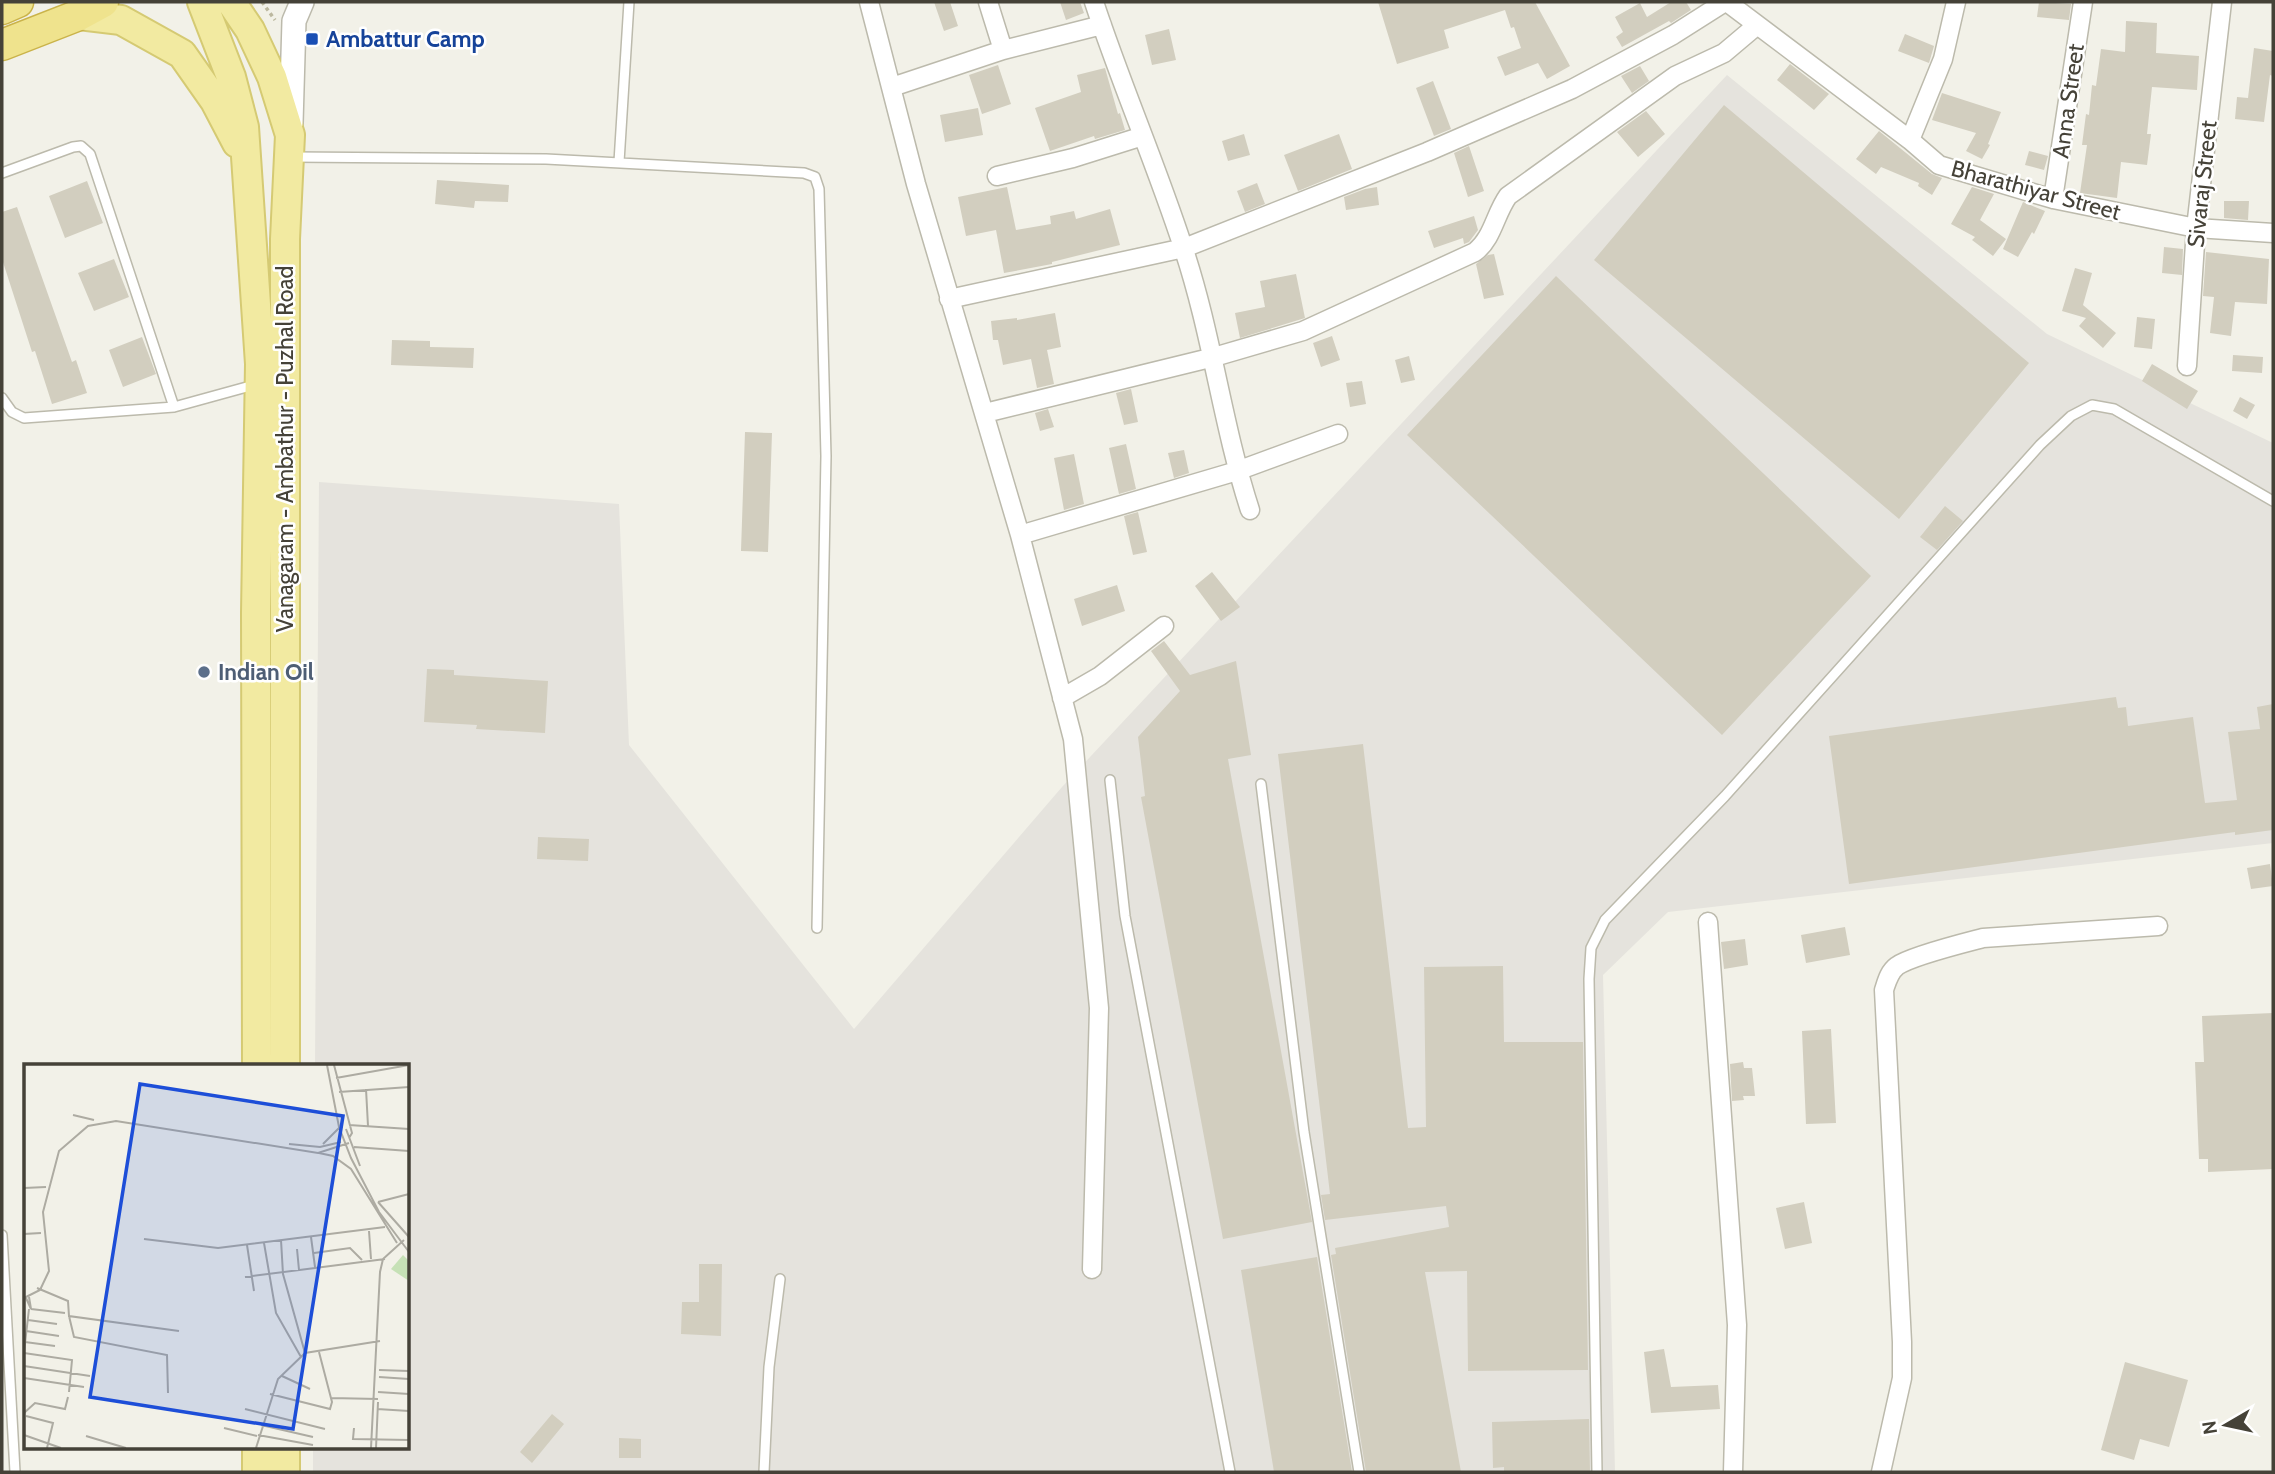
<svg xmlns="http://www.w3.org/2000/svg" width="2275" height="1474" viewBox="0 0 2275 1474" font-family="Cabin,sans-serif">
<rect width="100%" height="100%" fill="#f2f1e8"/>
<path fill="#e5e3dd" d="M 1727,75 L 2047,334 L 2273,443 L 2273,843 L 1668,912 L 1603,975 L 1615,1472 L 313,1472 L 313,1448 L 408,1448 L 408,1066 L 315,1066 L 319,482 L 619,504 L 629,745 L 854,1029 L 1062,787 Z"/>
<path fill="#d2cebf" d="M 934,2 L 950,2 L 958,26 L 944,31 Z
M 1060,2 L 1080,2 L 1084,13 L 1066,20 Z
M 1378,2 L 1535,2 L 1570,66 L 1547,79 L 1538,63 L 1505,76 L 1497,57 L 1521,48 L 1514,27 L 1511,28 L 1505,10 L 1444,30 L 1449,48 L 1397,64 Z
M 1671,2 L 1686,2 L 1691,10 L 1671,23 L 1669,21 L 1622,47 L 1616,37 L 1623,32 L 1615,17 L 1640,3 L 1647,17 Z
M 2039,2 L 2071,4 L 2069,20 L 2037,17 Z
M 2126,21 L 2157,23 L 2156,53 L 2199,56 L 2197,90 L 2152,87 L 2147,134 L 2151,134 L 2147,165 L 2121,162 L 2117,198 L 2080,193 L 2087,145 L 2082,145 L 2086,114 L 2089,115 L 2092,85 L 2096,86 L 2101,49 L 2125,52 Z
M 1169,29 L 1176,60 L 1152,65 L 1145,35 Z
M 1905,34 L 1934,46 L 1929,63 L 1898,51 Z
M 2254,48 L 2273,51 L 2273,76 L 2270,75 L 2264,122 L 2235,119 L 2237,97 L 2248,98 Z
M 1790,64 L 1829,94 L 1814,110 L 1777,80 Z
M 998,65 L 1011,104 L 982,114 L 969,75 Z
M 1640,66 L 1649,81 L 1632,93 L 1621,76 Z
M 1105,68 L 1118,114 L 1120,113 L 1125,130 L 1095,139 L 1094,136 L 1050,151 L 1035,108 L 1081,92 L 1077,75 Z
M 1433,81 L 1451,129 L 1434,136 L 1416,88 Z
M 1942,93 L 2001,112 L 1988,144 L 1990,145 L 1982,159 L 1966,151 L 1976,133 L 1932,120 Z
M 1724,105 L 2029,363 L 1899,519 L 1594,260 Z
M 978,108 L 983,135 L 945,142 L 940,115 Z
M 1646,111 L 1665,134 L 1638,157 L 1617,132 Z
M 1879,131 L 1932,174 L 1942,178 L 1932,195 L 1918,186 L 1919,183 L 1881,167 L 1876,174 L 1856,159 Z
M 1244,134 L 1250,155 L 1228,161 L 1222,141 Z
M 1339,134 L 1352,169 L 1298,191 L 1284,155 Z
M 1469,146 L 1484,191 L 1468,197 L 1454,153 Z
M 2029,151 L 2048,156 L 2044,170 L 2025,165 Z
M 437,180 L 509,185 L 508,202 L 475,201 L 474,208 L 435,204 Z
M 87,181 L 103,223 L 65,238 L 49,196 Z
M 1257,183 L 1265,204 L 1245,212 L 1237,191 Z
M 1007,187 L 1016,230 L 1051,224 L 1050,216 L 1074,211 L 1076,219 L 1110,209 L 1120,245 L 1052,262 L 1052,264 L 1004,273 L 996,230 L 966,236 L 958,197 Z
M 1377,187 L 1379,205 L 1346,210 L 1344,197 L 1365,189 Z
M 1972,187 L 1994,194 L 1980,220 L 2006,239 L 1993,256 L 1972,240 L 1975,237 L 1951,224 Z
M 2224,201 L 2249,201 L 2248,220 L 2224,218 Z
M 2023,202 L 2045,211 L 2034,234 L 2032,232 L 2018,257 L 2003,249 Z
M 17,207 L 72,362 L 76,360 L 87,393 L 52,404 L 35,351 L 32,352 L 2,259 L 2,212 Z
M 1474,216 L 1478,230 L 1469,242 L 1464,244 L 1463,238 L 1434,248 L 1428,231 Z
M 2164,247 L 2183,249 L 2182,275 L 2162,273 Z
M 2206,252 L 2269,259 L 2267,304 L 2235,302 L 2231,336 L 2210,333 L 2214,297 L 2203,296 Z
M 1494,254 L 1504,295 L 1484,299 L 1476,264 L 1488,255 Z
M 114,259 L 129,297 L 94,311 L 78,273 Z
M 2075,268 L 2092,273 L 2083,305 L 2116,333 L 2103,348 L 2079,326 L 2086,318 L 2062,311 Z
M 1296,274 L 1305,318 L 1240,338 L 1235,313 L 1265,307 L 1260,281 Z
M 1556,276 L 1871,576 L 1722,735 L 1407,435 Z
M 1055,313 L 1061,347 L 1047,350 L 1054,384 L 1037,388 L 1031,359 L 1003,365 L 998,340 L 993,340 L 991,321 L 1017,318 L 1017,320 Z
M 2137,317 L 2155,319 L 2152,349 L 2134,347 Z
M 1332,336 L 1340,360 L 1321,367 L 1313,343 Z
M 142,337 L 156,374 L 123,387 L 109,350 Z
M 392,340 L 430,341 L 430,347 L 474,348 L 473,368 L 391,365 Z
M 2233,355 L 2263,357 L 2262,373 L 2232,371 Z
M 1409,356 L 1415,380 L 1401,383 L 1395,360 Z
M 2152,364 L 2198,391 L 2187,409 L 2142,381 Z
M 1362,381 L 1366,404 L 1350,407 L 1346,383 Z
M 1131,389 L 1138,422 L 1124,425 L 1116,393 Z
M 2240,397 L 2255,405 L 2247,419 L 2233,411 Z
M 1048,409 L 1054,427 L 1040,431 L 1035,413 Z
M 745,432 L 772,433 L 768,552 L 741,551 Z
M 1126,444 L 1136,489 L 1119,494 L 1109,448 Z
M 1184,450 L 1189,473 L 1174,478 L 1168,453 Z
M 1074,454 L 1084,504 L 1064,510 L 1054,458 Z
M 1945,506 L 1963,521 L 1937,550 L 1920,537 Z
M 1138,512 L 1147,552 L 1133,555 L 1124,516 Z
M 1212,572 L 1240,607 L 1221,621 L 1195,586 Z
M 1117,585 L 1125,611 L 1082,626 L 1074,599 Z
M 1164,641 L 1190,675 L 1236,661 L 1251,755 L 1228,759 L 1312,1222 L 1223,1239 L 1141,797 L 1145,796 L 1138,737 L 1180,691 L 1151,651 Z
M 427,669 L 454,670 L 454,675 L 548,681 L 545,733 L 476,729 L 477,725 L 424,722 Z
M 2116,697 L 2118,708 L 2126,707 L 2128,726 L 2193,717 L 2205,803 L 2237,800 L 2228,732 L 2260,729 L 2257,707 L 2273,704 L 2273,830 L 2235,835 L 2235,832 L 1849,884 L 1829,736 Z
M 1363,744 L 1408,1128 L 1426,1127 L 1424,967 L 1503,966 L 1504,1042 L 1583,1042 L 1588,1370 L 1468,1371 L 1467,1271 L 1425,1272 L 1461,1472 L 1366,1472 L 1331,1255 L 1336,1254 L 1335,1248 L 1449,1227 L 1446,1206 L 1325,1220 L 1321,1195 L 1330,1194 L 1278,754 Z
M 538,837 L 589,839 L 588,861 L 537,859 Z
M 2270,864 L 2273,886 L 2251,889 L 2247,868 Z
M 1845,927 L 1850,955 L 1806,963 L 1801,935 Z
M 1745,939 L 1748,965 L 1724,969 L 1721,942 Z
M 2273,1013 L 2273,1169 L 2208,1172 L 2208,1159 L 2199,1159 L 2195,1062 L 2204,1062 L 2202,1016 Z
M 1831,1029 L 1836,1123 L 1806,1124 L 1802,1031 Z
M 1743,1062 L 1744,1068 L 1752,1068 L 1755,1096 L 1743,1096 L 1744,1100 L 1732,1101 L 1730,1064 Z
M 1804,1202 L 1812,1243 L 1785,1249 L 1776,1208 Z
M 1317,1257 L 1352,1472 L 1274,1472 L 1241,1270 Z
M 699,1264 L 722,1264 L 721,1336 L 681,1334 L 682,1302 L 699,1302 Z
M 1664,1349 L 1671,1387 L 1718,1385 L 1720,1409 L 1651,1413 L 1644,1352 Z
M 2125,1362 L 2188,1380 L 2169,1447 L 2140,1439 L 2134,1460 L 2101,1450 Z
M 552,1414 L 564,1424 L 532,1463 L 520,1452 Z
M 1589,1419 L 1590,1472 L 1504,1472 L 1504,1467 L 1493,1468 L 1492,1422 Z
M 619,1438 L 641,1439 L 641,1458 L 619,1458 Z"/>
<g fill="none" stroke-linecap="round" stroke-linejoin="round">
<defs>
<path id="service" d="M 292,157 L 546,159 L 804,173 L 815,177 L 819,189 L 826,456 L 817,928
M 619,162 L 629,2
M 2,173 L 73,147 L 81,146 L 90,154 L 174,407
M 2,398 L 12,412 L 24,418 L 174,407 L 254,385
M 1110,780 L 1125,916 L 1230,1472
M 1261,784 L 1304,1132 L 1359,1472
M 2,1235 L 15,1472
M 764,1472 L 769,1367 L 780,1279
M 1597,1472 L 1589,979 L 1591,948 L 1605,920 L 1725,796 L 2040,445 L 2071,416 L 2092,405 L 2114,409 L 2273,501"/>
<path id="minor" d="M 869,2 L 916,184 L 1020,535 L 1073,739 L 1099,1008 L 1092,1269
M 988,2 L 1003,50
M 1094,2 C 1121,84 1156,164 1183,247 C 1212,333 1222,424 1250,510
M 1727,2 L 1910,140 L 1939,165 L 2053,199 L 2196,228 L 2273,233
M 892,87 L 1003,50 L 1102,25
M 1910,140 L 1943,59 L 1956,2
M 997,176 L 1073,158 L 1143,136
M 2053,199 L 2083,2
M 949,299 L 1184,248 L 1427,152 L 1572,89 L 1673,35 L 1725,2
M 2187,366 L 2196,228 L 2222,2
M 985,413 L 1214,357 L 1303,331 L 1475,252 C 1493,238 1495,214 1508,196 L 1675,76 L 1724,53 L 1756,26
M 1020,535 L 1237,471 L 1338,434
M 1062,698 L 1100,676 L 1164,626
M 1708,922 L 1737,1325 L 1733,1472
M 1881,1472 L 1902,1378 L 1902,1342 L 1884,990 C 1887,981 1889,972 1897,966 C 1911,956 1964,943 1983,938 L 2158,926"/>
<path id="tertiary" d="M 291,123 L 294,21 L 302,2"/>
<path id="primary" d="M 202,2 L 231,77 L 244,127 L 260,364 L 256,613 L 257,1066
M 231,2 L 250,30 L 272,77 L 290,135 L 285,239 L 285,1066
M 79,15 L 121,20 L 182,54 L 215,101 L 237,143
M 285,1448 L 285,1472
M 257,1472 L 257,1448"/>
<path id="trunk" d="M 2,9 L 18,2
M 2,45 L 79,15 L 103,2"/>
</defs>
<use href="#service" stroke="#bcbaac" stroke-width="12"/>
<use href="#minor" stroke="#bcbaac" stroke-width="21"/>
<use href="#tertiary" stroke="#bcbaac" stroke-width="26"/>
<use href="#primary" stroke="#d5ca73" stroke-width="32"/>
<use href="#trunk" stroke="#cab34a" stroke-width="33"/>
<path stroke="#bcb89f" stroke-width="3.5" stroke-dasharray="3.5 3.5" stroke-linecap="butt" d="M 262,2 L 275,20"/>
<use href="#service" stroke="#fff" stroke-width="9"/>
<use href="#minor" stroke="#fff" stroke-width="18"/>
<use href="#tertiary" stroke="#fff" stroke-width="23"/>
<use href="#primary" stroke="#f2eaa1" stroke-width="28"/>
<use href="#trunk" stroke="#efe38d" stroke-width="30"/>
</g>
<rect fill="#1a4fb4" stroke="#fff" stroke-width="2.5" x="305" y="32" width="14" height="14" rx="3.5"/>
<circle fill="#5c6f8a" stroke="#fff" stroke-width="2.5" cx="204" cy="672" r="7"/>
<g text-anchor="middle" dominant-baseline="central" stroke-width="5" stroke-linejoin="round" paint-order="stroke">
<g font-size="23" font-weight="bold" fill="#164399" stroke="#fff" text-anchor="start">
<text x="326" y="39">Ambattur Camp</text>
</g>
<g font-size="23" fill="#454238" stroke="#fff">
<text transform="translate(2068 101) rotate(-82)">Anna Street</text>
<text transform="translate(2202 184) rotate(-84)">Sivaraj Street</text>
<text transform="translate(2036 190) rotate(15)">Bharathiyar Street</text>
<text transform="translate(285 449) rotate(-90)">Vanagaram - Ambathur - Puzhal Road</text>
</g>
<g font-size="23" font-weight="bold" fill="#4e5e75" stroke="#fff" text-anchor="start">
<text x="218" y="672">Indian Oil</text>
</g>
</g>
<g transform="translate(24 1064)">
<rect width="385" height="385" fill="#f2f1e8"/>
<path d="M 379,191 L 385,197 L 385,217 L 367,205 Z" fill="#c6e1b6"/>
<path fill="none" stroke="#adaba2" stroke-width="2" d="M 303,1 L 315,63 L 327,94 L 355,148 L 385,188M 310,1 L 328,69 L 325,74M 312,14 L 385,1M 342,25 L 344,62M 315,28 L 385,23M 49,51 L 70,56M 325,61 L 385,65M 322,65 L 336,102M 265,80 L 296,83 L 317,78M 299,80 L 315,64M 330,83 L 385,87M 295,89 L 309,92 L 327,105 L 373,179M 0,124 L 22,123M 354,138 L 385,173M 354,138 L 385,130M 345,167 L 347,195M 287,173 L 291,203M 120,175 L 194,184 L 361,163M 257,176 L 259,210 L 281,289M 240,179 L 252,249 L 277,293M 223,181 L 230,227M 273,185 L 275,206M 290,189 L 326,184 L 338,196M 0,198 L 0,170 L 17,169M 221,213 L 361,195M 13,224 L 44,237 L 45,252 L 155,267M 0,234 L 16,226 L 25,207 L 19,148 L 35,87 L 64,62 L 92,57 L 294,89 L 325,79M 2,234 L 7,245 L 5,233M 7,245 L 41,249M 45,252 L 50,273 L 143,291 L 144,329M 4,256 L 33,260M 2,267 L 35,272M 1,278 L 31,282M 0,288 L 5,245M 0,289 L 48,296 L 45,328M 0,302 L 66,312M 355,306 L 385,307M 258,312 L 286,325M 355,313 L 385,315M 0,314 L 60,323M 354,328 L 385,330M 246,330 L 306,345 L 308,338 L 295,288M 307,334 L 354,335M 221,345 L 301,365M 353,345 L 385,347M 0,349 L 11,339 L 41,345 L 44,333M 2,352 L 29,359 L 23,384M 237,361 L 289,373M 200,364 L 233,372M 330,364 L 329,375 L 385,376M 0,371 L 37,384M 234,371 L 289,381M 62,372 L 102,384M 232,384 L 254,315 L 281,289 L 356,277M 347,384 L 356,208 L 359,195 L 380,176M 352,384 L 354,338"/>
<path fill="#1d4ed8" fill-opacity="0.15" stroke="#1d4ed8" stroke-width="3.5" d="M 116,20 L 319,52 L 269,365 L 66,333 Z"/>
<rect width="385" height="385" fill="none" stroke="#454238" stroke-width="3.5"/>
</g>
<rect width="2275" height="1474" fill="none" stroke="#454238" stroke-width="7"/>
<g transform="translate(2226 1425) rotate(261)" stroke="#ffffff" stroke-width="5" paint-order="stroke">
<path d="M0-5L12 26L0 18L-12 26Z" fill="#454238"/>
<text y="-10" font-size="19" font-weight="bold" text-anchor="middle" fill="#454238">N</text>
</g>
</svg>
